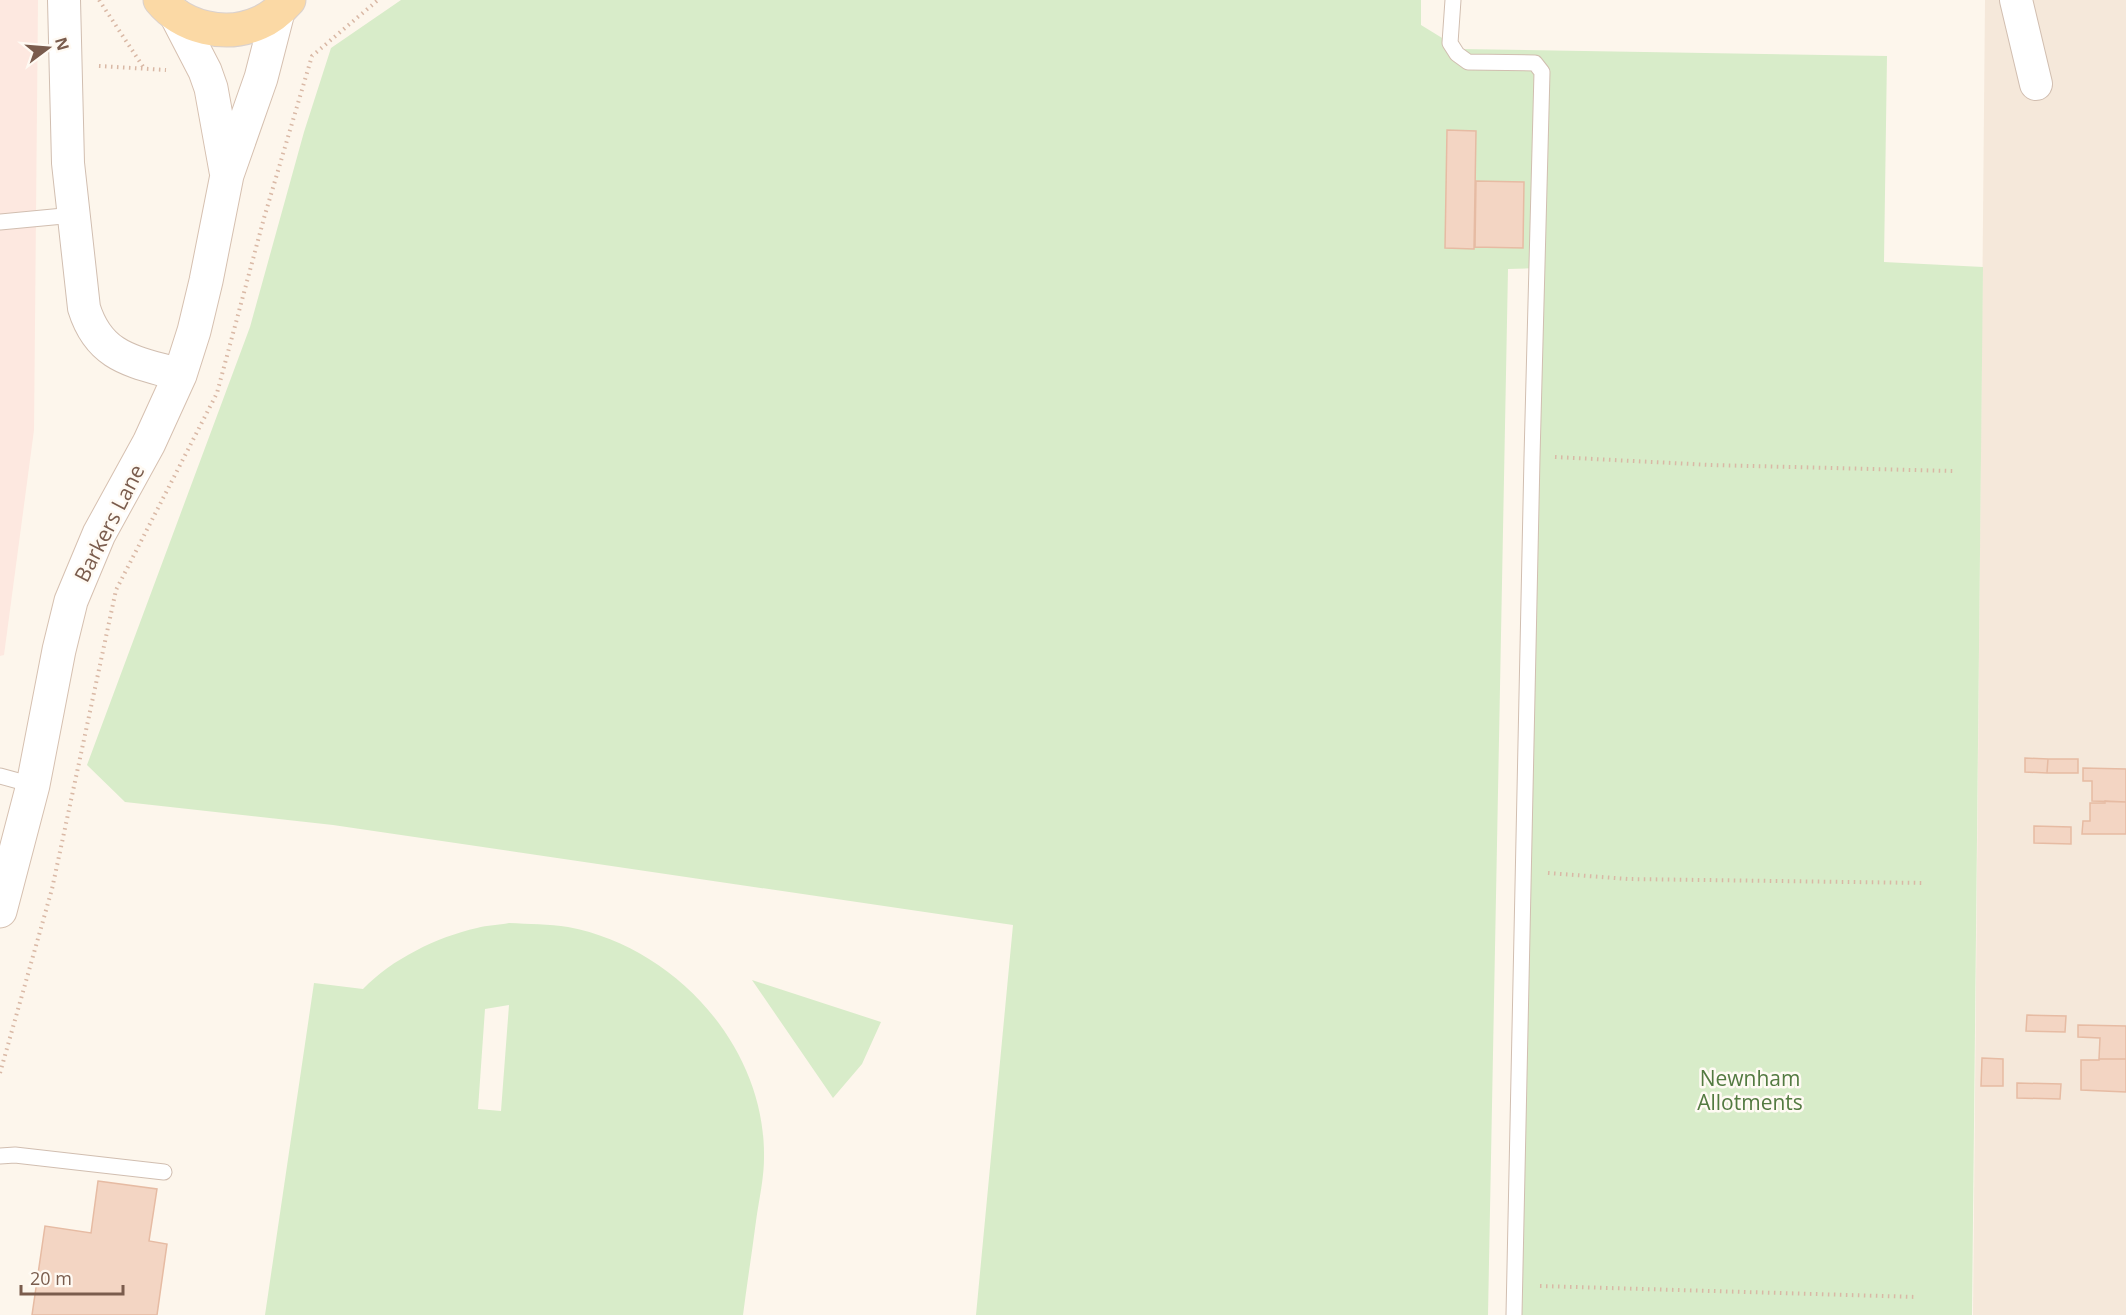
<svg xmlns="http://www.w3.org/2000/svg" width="2126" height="1315" viewBox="0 0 2126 1315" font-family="'Open Sans',sans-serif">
<rect width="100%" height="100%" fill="#fdf6ec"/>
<path fill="#f5e8da" d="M 1985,0 L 2126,0 L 2126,1315 L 1973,1315 Z"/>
<path fill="#fde8e0" d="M 0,0 L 38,0 L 34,430 L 4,655 L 0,656 Z"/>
<path fill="#d8ecc9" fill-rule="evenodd" d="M 401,0 L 1421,0 L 1421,25 L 1460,49 L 1887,56 L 1884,262 L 1983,267 L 1972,1315 L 1522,1315 L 1539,268 L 1508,269 L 1488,1315 L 976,1315 L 1013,925 L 333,825 L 125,802 L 87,765 L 250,327 L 304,132 L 331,48 Z
M 509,923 C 529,924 549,924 568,927 C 675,947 766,1047 764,1158 C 764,1178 759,1200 756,1221 C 752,1252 747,1284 743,1315 L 265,1315 L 314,983 L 363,989 C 392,959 437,937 477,928 C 487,925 499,925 509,923 ZM 509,1005 L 501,1111 L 478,1109 L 485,1009 Z
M 752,980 L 881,1022 L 862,1064 L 833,1098 Z"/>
<path fill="#f3d5c3" stroke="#e6bba3" stroke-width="1.5" d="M 1447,130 L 1476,131 L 1474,249 L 1445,248 Z
M 1476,181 L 1524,182 L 1523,248 L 1475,247 Z
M 2025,758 L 2048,759 L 2047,773 L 2025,772 Z
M 2048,759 L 2078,759 L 2078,773 L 2047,773 Z
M 2083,768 L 2126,769 L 2126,802 L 2092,801 L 2092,781 L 2083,781 Z
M 2105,801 L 2126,802 L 2126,834 L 2082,834 L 2083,821 L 2090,821 L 2090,803 L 2105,803 Z
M 2034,826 L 2071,827 L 2071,844 L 2034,843 Z
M 2027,1015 L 2066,1016 L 2065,1032 L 2026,1031 Z
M 2078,1025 L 2126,1026 L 2126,1059 L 2099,1059 L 2100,1038 L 2078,1037 Z
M 1982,1058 L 2003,1059 L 2003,1086 L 1981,1086 Z
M 2099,1059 L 2126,1059 L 2126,1092 L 2081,1090 L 2081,1060 L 2099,1060 Z
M 2017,1083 L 2061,1084 L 2060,1099 L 2017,1098 Z
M 98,1181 L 157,1189 L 149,1241 L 167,1244 L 157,1315 L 32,1315 L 45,1226 L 91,1233 Z"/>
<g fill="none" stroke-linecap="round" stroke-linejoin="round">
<defs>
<path id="lane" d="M 1453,0 L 1450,43 L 1457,54 L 1468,62 L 1535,63 L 1542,72 L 1532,457 L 1514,1315
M 0,222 L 74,215
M 0,776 L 33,785
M 0,1156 L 15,1155 L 164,1172"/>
<path id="street" d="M 64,0 L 68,163 L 84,308 C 100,359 134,361 180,375
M 2016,0 L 2036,84"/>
<path id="secondary" d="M 176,15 L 205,71 L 211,88 L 226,171
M 0,911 L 33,785 L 59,650 L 71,601 L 99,534 L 149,443 L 180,375 L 194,331 L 206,281 L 227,175 L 261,78 L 278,12"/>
<path id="primary" d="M 160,0 C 183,28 226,38 259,23 C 271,18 281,9 289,0"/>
</defs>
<use href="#lane" stroke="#d1beb0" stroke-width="17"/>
<use href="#street" stroke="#d1beb0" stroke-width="34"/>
<use href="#secondary" stroke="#d6c0b0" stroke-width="35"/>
<use href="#primary" stroke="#dad1cd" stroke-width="35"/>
<path stroke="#d9b8a5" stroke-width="4" stroke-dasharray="1.5 4.5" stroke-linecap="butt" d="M 99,0 L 144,68
M 99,66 L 166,70
M 1555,457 L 1711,465 L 1953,471
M 1548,873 L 1628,879 L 1925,883
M 0,1073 L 52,889 L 116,590 L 217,393 L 264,218 L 312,56 L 378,0
M 1540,1286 L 1917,1297"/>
<use href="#lane" stroke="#fff" stroke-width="15"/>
<use href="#street" stroke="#fff" stroke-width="32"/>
<use href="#secondary" stroke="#fff" stroke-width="33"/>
<use href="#primary" stroke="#fbd9a5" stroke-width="33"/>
</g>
<g text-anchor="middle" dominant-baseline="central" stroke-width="5" stroke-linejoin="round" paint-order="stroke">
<g font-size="21" fill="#7a5c4d" stroke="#fffaf3">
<text transform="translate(109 523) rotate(-63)">Barkers Lane</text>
</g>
<g font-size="21" fill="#537a41" stroke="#fffaf3">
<text x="1750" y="1078">Newnham<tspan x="1750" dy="24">Allotments</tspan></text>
</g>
</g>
<g transform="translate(48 48) rotate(74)" stroke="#fffaf3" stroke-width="4.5" paint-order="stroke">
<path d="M0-4.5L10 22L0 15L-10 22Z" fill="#7a5c4d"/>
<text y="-9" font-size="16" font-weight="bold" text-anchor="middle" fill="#7a5c4d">N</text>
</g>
<path d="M21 1285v9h102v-9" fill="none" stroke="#7a5c4d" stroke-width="3"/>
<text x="30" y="1285" font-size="18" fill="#7a5c4d" stroke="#fffaf3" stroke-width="4.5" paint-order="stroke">20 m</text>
</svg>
